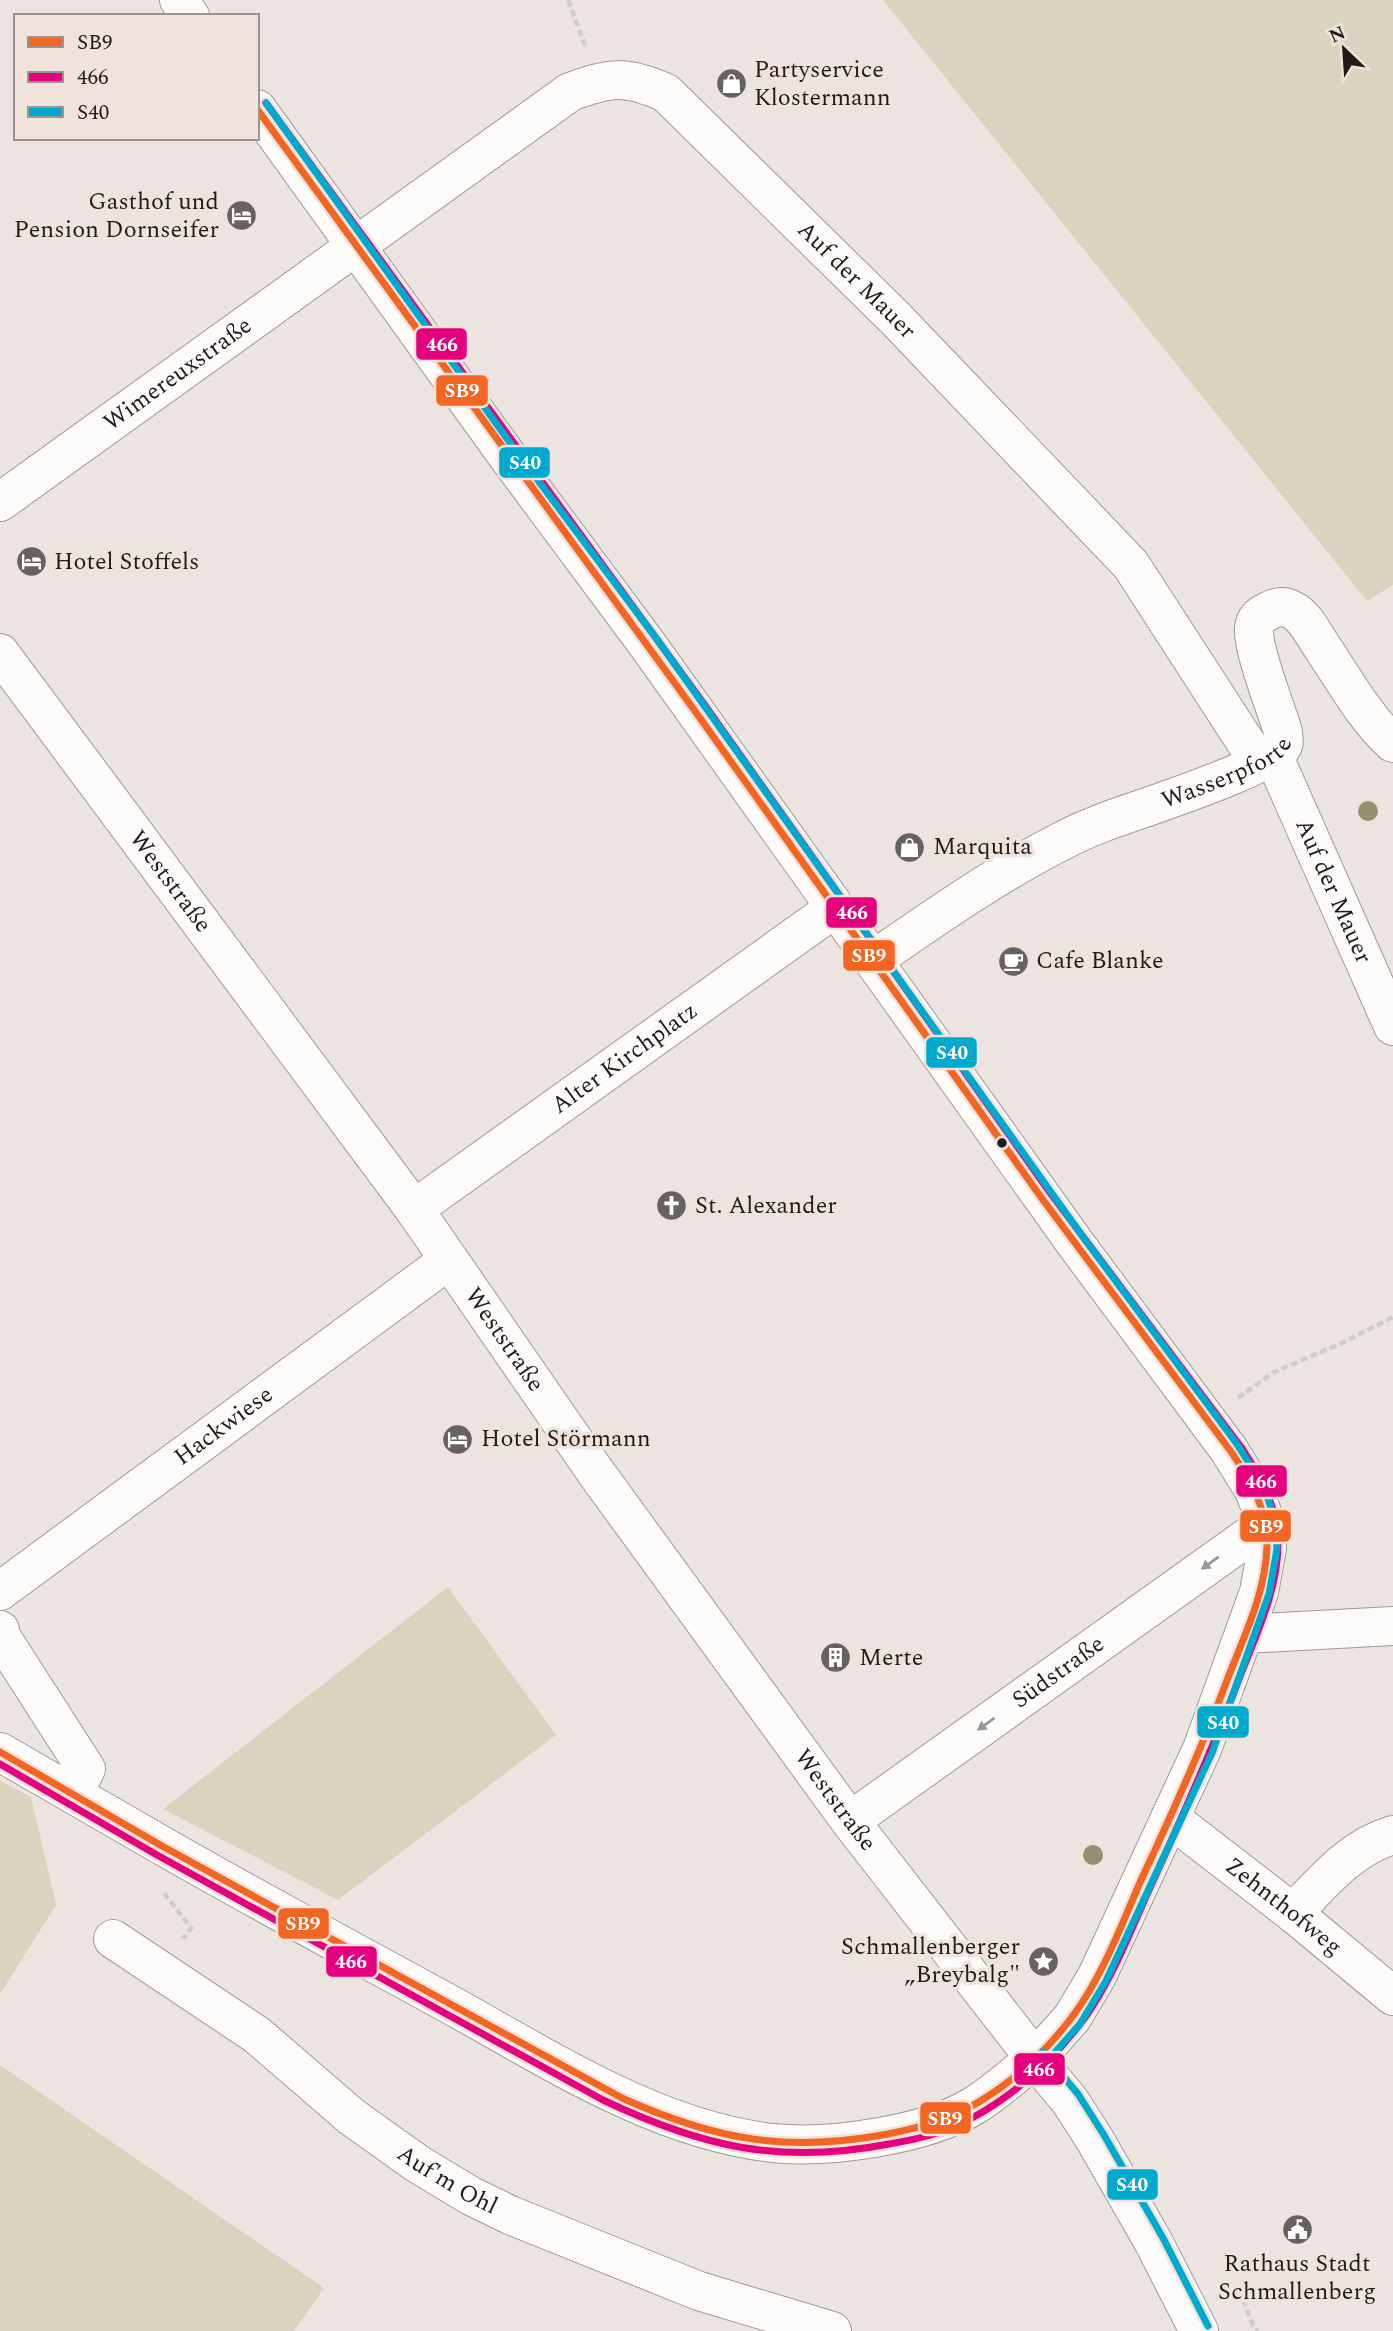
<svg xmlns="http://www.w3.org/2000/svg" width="1393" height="2331" viewBox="0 0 1393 2331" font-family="Spectral,serif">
<rect width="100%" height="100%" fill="#ebe4e0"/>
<path fill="#d8d4bd" d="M 883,0 L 1393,0 L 1393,585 L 1367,601 Z
M 448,1587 L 556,1735 L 338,1900 L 163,1809 Z
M 0,1781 L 31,1797 L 56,1905 L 0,1994 Z
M 0,2065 L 324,2288 L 294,2331 L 0,2331 Z"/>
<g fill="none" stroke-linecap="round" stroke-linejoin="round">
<defs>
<g id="minor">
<path d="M 179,0 L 190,16"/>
<path id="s1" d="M 0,502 L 570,92 C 611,77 625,75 666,93 L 896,319 L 1131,565 L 1259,763"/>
<path id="s2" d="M 0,653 L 414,1209 L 597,1474 L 850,1821 L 1035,2059 L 1072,2018 L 1097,1976 L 1202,1749 L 1259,1592 L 1267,1548 L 1266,1524 L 1255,1492 L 1229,1450 L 1075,1243 L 647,644 L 508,457 L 257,109"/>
<path id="s3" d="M 1273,755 L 1393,1026"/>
<path id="s4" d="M 873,960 C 934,918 995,875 1062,841 C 1092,825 1124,815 1156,804 C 1178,796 1272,764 1282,747 C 1285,743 1283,737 1283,732 C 1276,708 1252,649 1254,628 C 1255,620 1260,615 1267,612 C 1274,607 1283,605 1292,610 C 1305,616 1314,635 1322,647 C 1344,679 1364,717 1393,743"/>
<path id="s5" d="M 414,1209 L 835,908"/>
<path id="s6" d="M 0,1591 L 449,1260"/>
<path d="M 0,1630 L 0,1635 L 86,1769 L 73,1794"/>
<path d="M 1245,1634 L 1393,1626"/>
<path id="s7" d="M 1170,1818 L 1293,1913 L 1393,1996"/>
<path id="s8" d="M 850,1821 L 1266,1524"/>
<path d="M 1293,1913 C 1323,1882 1350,1848 1393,1835"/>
<path id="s9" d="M 113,1939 L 257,2035 L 352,2117 L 418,2164 L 471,2196 L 510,2215 L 699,2291 L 832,2331"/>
</g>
<path id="tertiary" d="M 0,1752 C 54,1783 107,1814 161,1845 C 253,1898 347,1948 440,1999 C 543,2055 654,2130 773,2143 C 829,2149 927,2135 975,2105 C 996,2092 1015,2074 1035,2059 L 1070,2101 L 1095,2140 L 1154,2243 L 1199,2331"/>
</defs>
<use href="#minor" stroke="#9f9a96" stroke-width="40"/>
<use href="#tertiary" stroke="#9f9a96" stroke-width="40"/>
<path stroke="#cfcdcc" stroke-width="4.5" stroke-dasharray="7 3.5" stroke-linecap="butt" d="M 568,0 L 586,48
M 1238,1398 L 1274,1372 L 1342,1343 L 1393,1317
M 164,1893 L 191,1928 L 183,1939
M 1225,2292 C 1248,2307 1270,2299 1291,2285
M 1243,2300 L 1253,2325 L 1258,2331"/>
<use href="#minor" stroke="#fcfbfa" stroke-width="38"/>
<use href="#tertiary" stroke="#fcfbfa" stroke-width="38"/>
<defs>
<path id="bus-1" d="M 0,1752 L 162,1846 L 622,2098 C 715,2140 787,2153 888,2134 C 922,2127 952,2119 982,2100 C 1018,2078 1050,2047 1075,2013 C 1104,1973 1122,1923 1142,1878 C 1172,1814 1201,1750 1226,1683 C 1243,1638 1266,1594 1267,1545 C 1268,1511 1251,1481 1232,1453 L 1043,1200 L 695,711 L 257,109"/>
<path id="bus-2" d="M 0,1764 L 157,1855 L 603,2100 C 702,2147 780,2165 889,2144 C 918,2139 946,2133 972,2118 C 1016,2094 1054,2059 1084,2019 C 1114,1977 1132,1926 1154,1879 C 1183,1815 1211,1752 1236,1687 C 1253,1640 1278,1594 1278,1543 C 1278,1507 1260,1476 1241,1447 L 1051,1194 L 704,704 L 266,103"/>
<path id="bus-3" d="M 266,103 L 516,451 L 656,638 L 1083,1237 L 1237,1444 L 1265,1489 L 1276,1524 L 1277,1549 L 1269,1594 L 1212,1753 L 1106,1981 L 1080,2024 L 1043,2066
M 1043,2052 L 1078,2094 L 1104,2135 L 1163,2238 L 1208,2326"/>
</defs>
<use href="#bus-1" stroke="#f0e3db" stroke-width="12"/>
<use href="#bus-2" stroke="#f0e3db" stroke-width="12"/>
<use href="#bus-3" stroke="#f0e3db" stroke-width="12"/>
<use href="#bus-1" stroke="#f26522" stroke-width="7"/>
<use href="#bus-2" stroke="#e5007d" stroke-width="7"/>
<use href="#bus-3" stroke="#00a9ce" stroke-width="7"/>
</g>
<g fill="#958f6f">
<circle cx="1368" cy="811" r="10"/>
<circle cx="1093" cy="1855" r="10"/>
</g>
<defs><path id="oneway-solid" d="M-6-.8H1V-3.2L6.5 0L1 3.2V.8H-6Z" transform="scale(1.75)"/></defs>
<g fill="#999795">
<use href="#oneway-solid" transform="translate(1210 1563) rotate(144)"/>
<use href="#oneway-solid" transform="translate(986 1724) rotate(144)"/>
</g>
<defs>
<symbol id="shop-disc" viewBox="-11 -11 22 22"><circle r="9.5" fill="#68625f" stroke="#f0e3db"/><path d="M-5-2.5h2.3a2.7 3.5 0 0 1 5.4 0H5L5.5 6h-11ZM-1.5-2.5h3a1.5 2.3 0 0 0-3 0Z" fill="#fff"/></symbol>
<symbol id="hotel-disc" viewBox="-11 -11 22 22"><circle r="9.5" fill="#68625f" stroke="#f0e3db"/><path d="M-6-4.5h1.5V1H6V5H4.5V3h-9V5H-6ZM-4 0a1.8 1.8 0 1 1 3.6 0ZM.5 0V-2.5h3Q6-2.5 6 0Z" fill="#fff"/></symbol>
<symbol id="cafe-disc" viewBox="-11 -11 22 22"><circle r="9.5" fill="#68625f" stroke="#f0e3db"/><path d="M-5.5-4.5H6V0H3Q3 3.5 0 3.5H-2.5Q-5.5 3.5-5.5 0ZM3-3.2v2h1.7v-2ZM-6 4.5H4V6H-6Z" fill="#fff"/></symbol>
<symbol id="church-disc" viewBox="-11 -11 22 22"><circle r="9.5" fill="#68625f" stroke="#f0e3db"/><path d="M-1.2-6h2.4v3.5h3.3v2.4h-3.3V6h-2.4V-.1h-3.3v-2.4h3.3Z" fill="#fff"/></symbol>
<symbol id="building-disc" viewBox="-11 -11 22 22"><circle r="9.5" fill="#68625f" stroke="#f0e3db"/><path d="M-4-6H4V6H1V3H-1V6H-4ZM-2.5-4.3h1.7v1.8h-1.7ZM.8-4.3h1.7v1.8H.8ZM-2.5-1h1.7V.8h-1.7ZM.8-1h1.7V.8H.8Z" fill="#fff"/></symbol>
<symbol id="sight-disc" viewBox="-11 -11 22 22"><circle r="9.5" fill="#68625f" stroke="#f0e3db"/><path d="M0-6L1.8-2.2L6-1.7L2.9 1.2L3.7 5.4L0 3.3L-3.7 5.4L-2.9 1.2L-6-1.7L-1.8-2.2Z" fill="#fff"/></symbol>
<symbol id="civic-disc" viewBox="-11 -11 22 22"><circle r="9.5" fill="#68625f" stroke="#f0e3db"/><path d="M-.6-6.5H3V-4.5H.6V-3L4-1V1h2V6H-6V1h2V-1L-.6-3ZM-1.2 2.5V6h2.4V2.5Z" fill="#fff"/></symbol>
</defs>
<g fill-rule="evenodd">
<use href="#shop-disc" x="714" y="66" width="35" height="35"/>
<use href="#hotel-disc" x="224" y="198" width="35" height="35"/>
<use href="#hotel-disc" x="14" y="544" width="35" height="35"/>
<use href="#shop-disc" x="892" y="830" width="35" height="35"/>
<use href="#cafe-disc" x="996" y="944" width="35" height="35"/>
<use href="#church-disc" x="654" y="1188" width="35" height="35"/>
<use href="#hotel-disc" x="440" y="1422" width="35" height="35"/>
<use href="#building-disc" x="818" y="1640" width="35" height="35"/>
<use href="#sight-disc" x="1026" y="1944" width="35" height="35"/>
<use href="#civic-disc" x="1280" y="2212" width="35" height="35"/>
</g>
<circle fill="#211c19" stroke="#f0e3db" stroke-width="2.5" cx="1002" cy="1143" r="6"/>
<g text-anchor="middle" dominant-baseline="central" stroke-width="7" stroke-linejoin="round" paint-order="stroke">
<g font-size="24" fill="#211c19" stroke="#f0e3db" text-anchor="start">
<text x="754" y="70">Partyservice<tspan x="754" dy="28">Klostermann</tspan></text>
<text x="219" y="202" text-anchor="end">Gasthof und<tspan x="219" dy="28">Pension Dornseifer</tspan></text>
<text x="54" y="562">Hotel Stoffels</text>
<text x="933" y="847">Marquita</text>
<text x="1036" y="961">Cafe Blanke</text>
<text x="695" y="1206">St. Alexander</text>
<text x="481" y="1439">Hotel Störmann</text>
<text x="859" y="1658">Merte</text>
<text x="1020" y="1947" text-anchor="end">Schmallenberger<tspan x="1020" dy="28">„Breybalg"</tspan></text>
<text x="1297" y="2264" text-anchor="middle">Rathaus Stadt<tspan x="1297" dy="28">Schmallenberg</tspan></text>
</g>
<g font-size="24" fill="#211c19" stroke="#f0e3db">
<text stroke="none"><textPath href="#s1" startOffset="1069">Auf der Mauer</textPath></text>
<text stroke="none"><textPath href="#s1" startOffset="219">Wimereuxstraße</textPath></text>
<text stroke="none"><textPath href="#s4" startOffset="402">Wasserpforte</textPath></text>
<text stroke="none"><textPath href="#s2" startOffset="285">Weststraße</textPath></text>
<text stroke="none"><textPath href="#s3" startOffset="149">Auf der Mauer</textPath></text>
<text stroke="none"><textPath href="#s5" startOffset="259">Alter Kirchplatz</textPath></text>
<text stroke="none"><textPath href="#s2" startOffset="852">Weststraße</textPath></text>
<text stroke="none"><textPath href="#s6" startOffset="278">Hackwiese</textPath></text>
<text stroke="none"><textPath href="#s8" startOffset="256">Südstraße</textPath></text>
<text stroke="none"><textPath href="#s2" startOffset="1419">Weststraße</textPath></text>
<text stroke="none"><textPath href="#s7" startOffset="144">Zehnthofweg</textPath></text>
<text stroke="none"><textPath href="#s9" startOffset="413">Auf'm Ohl</textPath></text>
</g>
</g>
<g stroke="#f0e3db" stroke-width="2.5">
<rect x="415" y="327" width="53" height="34" rx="7" fill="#e5007d"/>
<rect x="435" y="374" width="54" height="33" rx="7" fill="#f26522"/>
<rect x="498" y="446" width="53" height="33" rx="7" fill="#00a9ce"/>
<rect x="825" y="896" width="53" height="33" rx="7" fill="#e5007d"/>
<rect x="842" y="939" width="54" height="33" rx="7" fill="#f26522"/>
<rect x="925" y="1036" width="53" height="33" rx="7" fill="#00a9ce"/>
<rect x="1235" y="1464" width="53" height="34" rx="7" fill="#e5007d"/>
<rect x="1239" y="1509" width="53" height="34" rx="7" fill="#f26522"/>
<rect x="1196" y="1705" width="54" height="34" rx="7" fill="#00a9ce"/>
<rect x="277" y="1907" width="53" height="33" rx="7" fill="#f26522"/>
<rect x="325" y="1945" width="53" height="33" rx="7" fill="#e5007d"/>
<rect x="1013" y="2052" width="53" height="34" rx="7" fill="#e5007d"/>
<rect x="919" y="2101" width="53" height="34" rx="7" fill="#f26522"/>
<rect x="1106" y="2168" width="53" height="33" rx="7" fill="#00a9ce"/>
</g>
<g font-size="19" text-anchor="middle" font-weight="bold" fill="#fff">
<text x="442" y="351">466</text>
<text x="462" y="397">SB9</text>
<text x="525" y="469">S40</text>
<text x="852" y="919">466</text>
<text x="869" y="962">SB9</text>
<text x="952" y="1059">S40</text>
<text x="1261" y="1488">466</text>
<text x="1266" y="1533">SB9</text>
<text x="1223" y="1729">S40</text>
<text x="303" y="1930">SB9</text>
<text x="351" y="1968">466</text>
<text x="1039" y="2076">466</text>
<text x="945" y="2125">SB9</text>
<text x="1132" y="2191">S40</text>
</g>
<rect x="14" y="14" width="245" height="126" fill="#f0e3db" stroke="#9d938d" stroke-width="2"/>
<rect x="28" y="37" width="35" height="10" fill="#f26522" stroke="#9d938d" stroke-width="2"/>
<text x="77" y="49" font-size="21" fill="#211c19">SB9</text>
<rect x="28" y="72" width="35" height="10" fill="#e5007d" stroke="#9d938d" stroke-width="2"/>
<text x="77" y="84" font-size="21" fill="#211c19">466</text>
<rect x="28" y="107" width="35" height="10" fill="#00a9ce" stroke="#9d938d" stroke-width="2"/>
<text x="77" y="119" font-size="21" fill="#211c19">S40</text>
<g transform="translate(1344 49) rotate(335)" stroke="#f0e3db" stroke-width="5" paint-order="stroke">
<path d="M0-5L12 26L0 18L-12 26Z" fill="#211c19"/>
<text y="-10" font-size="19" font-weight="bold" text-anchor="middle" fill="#211c19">N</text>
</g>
</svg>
